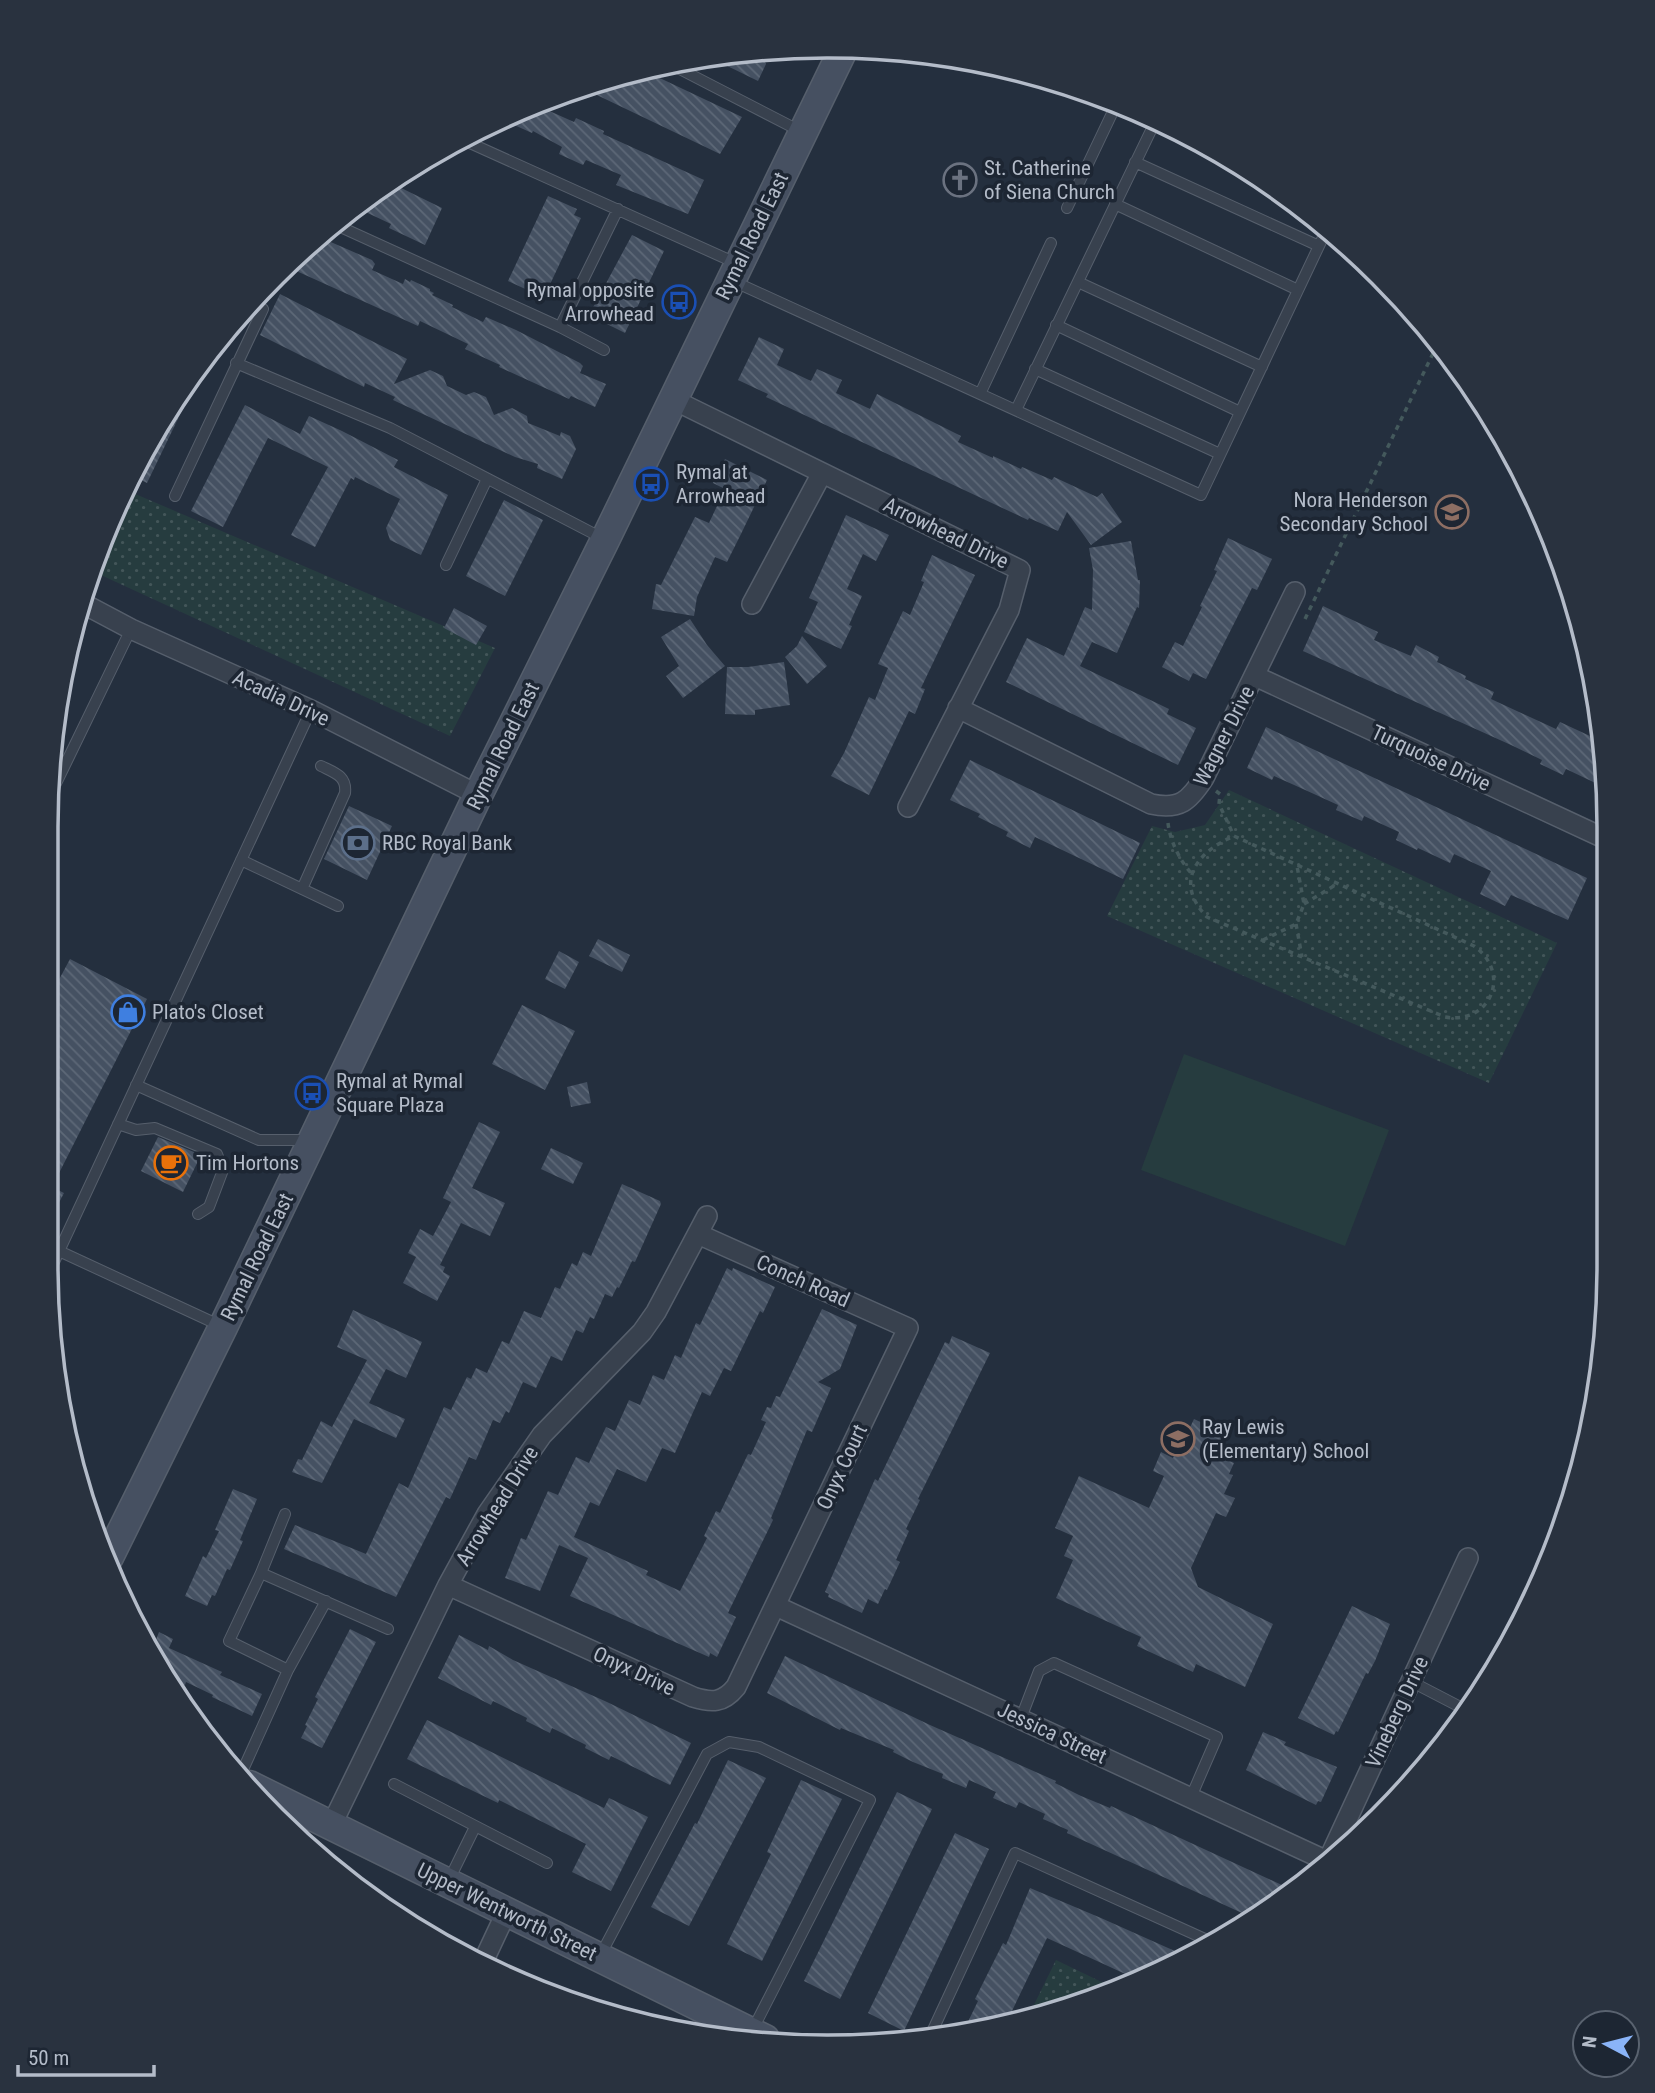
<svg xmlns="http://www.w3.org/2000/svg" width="1655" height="2093" viewBox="0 0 1655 2093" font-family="'Roboto Condensed',sans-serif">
<defs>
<pattern id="grass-dots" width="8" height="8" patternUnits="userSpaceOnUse" patternTransform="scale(1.75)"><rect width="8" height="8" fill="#263c3f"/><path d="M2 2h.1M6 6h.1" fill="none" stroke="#435659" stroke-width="1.8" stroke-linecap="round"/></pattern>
<pattern id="building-back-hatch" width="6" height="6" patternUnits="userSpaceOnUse" patternTransform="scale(1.75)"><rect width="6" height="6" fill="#455162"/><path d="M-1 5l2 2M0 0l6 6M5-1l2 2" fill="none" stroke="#5d6877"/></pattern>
</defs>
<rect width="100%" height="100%" fill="#242f3e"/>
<path fill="url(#grass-dots)" d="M 126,490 L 495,648 L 450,736 L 90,570 Z
M 1229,790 L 1557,943 L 1489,1083 L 1107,916 L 1152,826 L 1175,832 L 1205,825 Z
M 1056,1960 L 1112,1987 L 1026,2021 Z"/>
<path fill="#263c3f" d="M 1184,1054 L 1389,1130 L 1345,1246 L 1141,1170 Z"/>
<path fill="url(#building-back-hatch)" d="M 768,51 L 764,60 L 766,64 L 758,81 L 707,56 L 726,52 Z
M 645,71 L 742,117 L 720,154 L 578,86 Z
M 536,105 L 574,122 L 576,118 L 604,131 L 603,134 L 704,180 L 688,214 L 616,185 L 621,175 L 586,160 L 583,165 L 559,154 L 562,147 L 533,131 L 532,133 L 503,120 Z
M 391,183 L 442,208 L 425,245 L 389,228 L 391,224 L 357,208 Z
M 548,196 L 577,209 L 574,215 L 581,218 L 546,293 L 540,290 L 536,294 L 508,281 Z
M 632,235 L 664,251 L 625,333 L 589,315 Z
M 317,236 L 372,260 L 375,264 L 372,270 L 403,284 L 405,279 L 410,282 L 411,280 L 430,289 L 430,291 L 434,293 L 432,295 L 453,305 L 452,307 L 483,322 L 486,317 L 516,330 L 580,363 L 583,366 L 580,373 L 606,384 L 595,407 L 571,396 L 569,399 L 499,367 L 500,365 L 465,349 L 468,344 L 420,321 L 418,326 L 292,269 L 300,252 Z
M 280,294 L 407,359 L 394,384 L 430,370 L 443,376 L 447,386 L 466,395 L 474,392 L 486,397 L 494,415 L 512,408 L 527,416 L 528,423 L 560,436 L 561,432 L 570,436 L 576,449 L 562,479 L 537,468 L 538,464 L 515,457 L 393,400 L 395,397 L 365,383 L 364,387 L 260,335 Z
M 759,337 L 784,349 L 777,365 L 811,381 L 817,369 L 842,380 L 836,393 L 870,409 L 877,394 L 961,436 L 958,442 L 993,458 L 993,456 L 1021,469 L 1022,467 L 1052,480 L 1054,477 L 1097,497 L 1102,493 L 1122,522 L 1091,545 L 1067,512 L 1058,531 L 1029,518 L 1028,520 L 766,397 L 768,394 L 738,380 Z
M 182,392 L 189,396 L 147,483 L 133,476 L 150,436 Z
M 245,405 L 300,434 L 309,416 L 342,431 L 398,460 L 394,467 L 448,495 L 421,555 L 390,540 L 386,528 L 400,499 L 355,477 L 354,480 L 351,478 L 315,547 L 291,535 L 328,467 L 268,438 L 223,527 L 191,511 Z
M 725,459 L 767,480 L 741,534 L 727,562 L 715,557 L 697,597 L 694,616 L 652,609 L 656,584 L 661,585 L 695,517 L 709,523 L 725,489 L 713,483 Z
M 504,500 L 543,520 L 505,596 L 466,576 Z
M 846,515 L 889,535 L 876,561 L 863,554 L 847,589 L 862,596 L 849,625 L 852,626 L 841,649 L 804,632 L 818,602 L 809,598 Z
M 1228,538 L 1272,559 L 1257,590 L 1252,588 L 1206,679 L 1193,673 L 1189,681 L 1162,667 L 1175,642 L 1183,646 L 1202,607 L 1200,606 L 1217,571 L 1214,570 Z
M 1131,541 L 1138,580 L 1140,580 L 1139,608 L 1137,607 L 1117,653 L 1092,642 L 1080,666 L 1169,709 L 1167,714 L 1196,728 L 1178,765 L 1006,682 L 1027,638 L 1064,656 L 1085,607 L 1092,610 L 1093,570 L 1089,548 Z
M 932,555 L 975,575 L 921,688 L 925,689 L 915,714 L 909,711 L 869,795 L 831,776 L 844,753 L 869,697 L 875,700 L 888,668 L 878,664 L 903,611 L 910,615 L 924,582 L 921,581 Z
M 1323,606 L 1378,632 L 1374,640 L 1411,656 L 1416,645 L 1439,657 L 1437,662 L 1466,676 L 1465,679 L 1494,692 L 1491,699 L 1556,729 L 1560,722 L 1590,736 L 1592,733 L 1601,738 L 1608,789 L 1566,769 L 1563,775 L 1540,764 L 1542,760 L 1511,745 L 1303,651 Z
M 454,608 L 487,626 L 476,645 L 444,628 Z
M 690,619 L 707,645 L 725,666 L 683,698 L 666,676 L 679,666 L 661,637 Z
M 802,636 L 827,666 L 807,684 L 785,657 L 797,646 Z
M 784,662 L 790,705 L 755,710 L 755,715 L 725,714 L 727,667 L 748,667 Z
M 1266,727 L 1587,878 L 1568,920 L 1511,895 L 1505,906 L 1480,894 L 1491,871 L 1454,854 L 1450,863 L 1418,848 L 1417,850 L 1396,840 L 1399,832 L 1364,816 L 1362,821 L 1336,810 L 1338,805 L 1303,789 L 1274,776 L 1272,780 L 1247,768 Z
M 970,760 L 1140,843 L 1123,879 L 1035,837 L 1030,848 L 1006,836 L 1008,832 L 978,817 L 980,814 L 950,800 Z
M 349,806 L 392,826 L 367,880 L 324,859 Z
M 598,939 L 630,955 L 622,972 L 589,956 Z
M 559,951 L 579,962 L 565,989 L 545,979 Z
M 70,959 L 147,999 L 52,1187 L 64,1193 L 46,1228 L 46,1004 Z
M 522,1005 L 575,1031 L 545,1090 L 492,1064 Z
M 587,1082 L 591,1103 L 571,1107 L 567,1087 Z
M 479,1122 L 500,1132 L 472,1188 L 505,1203 L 490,1236 L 461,1223 L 440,1265 L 445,1267 L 443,1272 L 450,1276 L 437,1301 L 403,1283 L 416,1257 L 408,1253 L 420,1229 L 433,1236 L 451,1202 L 443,1198 Z
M 158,1137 L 201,1155 L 183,1192 L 141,1171 Z
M 551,1148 L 583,1163 L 573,1184 L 541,1169 Z
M 622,1184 L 660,1201 L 661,1204 L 635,1262 L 632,1261 L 619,1288 L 617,1287 L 612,1297 L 605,1294 L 594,1319 L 590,1317 L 583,1333 L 576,1330 L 562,1361 L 551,1356 L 536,1388 L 523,1382 L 509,1413 L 506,1411 L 500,1423 L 493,1420 L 476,1460 L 469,1457 L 450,1499 L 446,1497 L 396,1597 L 284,1549 L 295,1525 L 366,1554 L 399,1483 L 408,1488 L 444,1407 L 451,1410 L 467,1377 L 471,1379 L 476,1368 L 487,1373 L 502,1341 L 509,1344 L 524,1311 L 541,1318 L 555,1287 L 560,1289 L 572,1263 L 577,1266 L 583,1252 L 591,1256 Z
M 727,1268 L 732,1271 L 733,1268 L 775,1287 L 763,1313 L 760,1311 L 731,1371 L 724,1368 L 710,1396 L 702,1392 L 675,1453 L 662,1448 L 646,1482 L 617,1469 L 599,1506 L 590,1502 L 574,1537 L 648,1571 L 646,1575 L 680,1591 L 707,1538 L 704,1536 L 716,1511 L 720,1513 L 748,1454 L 751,1455 L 766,1422 L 761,1420 L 767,1407 L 771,1408 L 776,1396 L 780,1397 L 822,1309 L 857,1325 L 840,1369 L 818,1382 L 831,1388 L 812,1432 L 807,1430 L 771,1518 L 773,1520 L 728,1613 L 736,1617 L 717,1657 L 710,1653 L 709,1657 L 570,1596 L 588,1558 L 559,1545 L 540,1591 L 505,1578 L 521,1538 L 526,1540 L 548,1491 L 558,1495 L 576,1457 L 589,1463 L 606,1427 L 615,1431 L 629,1400 L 640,1405 L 653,1375 L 664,1380 L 675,1355 L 681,1358 L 696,1323 L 700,1325 Z
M 353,1310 L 422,1342 L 406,1378 L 386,1369 L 369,1403 L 405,1419 L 396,1438 L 354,1419 L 322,1483 L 292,1472 L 298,1459 L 302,1460 L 321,1421 L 332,1427 L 367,1360 L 337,1347 Z
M 952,1336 L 990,1353 L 918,1499 L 920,1500 L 906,1529 L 909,1531 L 896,1560 L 900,1562 L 887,1590 L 885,1589 L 878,1604 L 868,1599 L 862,1613 L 828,1597 L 829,1594 L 825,1592 L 875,1479 L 878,1481 L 945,1342 L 949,1344 Z
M 1194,1419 L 1226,1434 L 1216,1455 L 1234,1463 L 1229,1474 L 1233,1475 L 1224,1494 L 1235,1498 L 1226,1517 L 1216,1513 L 1191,1568 L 1198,1587 L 1273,1624 L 1245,1687 L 1196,1664 L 1193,1672 L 1137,1646 L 1141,1637 L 1056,1598 L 1073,1560 L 1064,1556 L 1073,1536 L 1055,1528 L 1079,1476 L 1149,1508 L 1164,1476 L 1153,1471 L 1161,1452 L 1173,1458 L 1181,1439 L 1184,1440 Z
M 233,1489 L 257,1499 L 240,1540 L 243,1541 L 230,1570 L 227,1569 L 215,1596 L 212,1595 L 207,1606 L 185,1596 L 203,1556 L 206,1558 L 219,1531 L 215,1530 Z
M 1352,1606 L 1390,1624 L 1375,1661 L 1368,1674 L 1366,1673 L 1338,1732 L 1336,1731 L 1334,1735 L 1298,1718 Z
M 350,1629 L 376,1642 L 322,1748 L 301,1738 L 307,1726 L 305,1725 L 318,1699 L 315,1697 Z
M 159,1632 L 173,1639 L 169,1648 L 222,1672 L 220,1675 L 262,1694 L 252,1716 L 212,1697 L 213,1695 L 186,1682 L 185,1685 L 165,1676 L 150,1655 Z
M 459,1635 L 488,1650 L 489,1646 L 513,1660 L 607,1702 L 691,1743 L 670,1785 L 611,1756 L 609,1760 L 585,1748 L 586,1745 L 552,1728 L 550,1733 L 526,1721 L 527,1718 L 493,1701 L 491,1705 L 438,1678 Z
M 785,1656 L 930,1725 L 1056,1781 L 1055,1783 L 1081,1796 L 1110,1808 L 1111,1806 L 1284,1886 L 1278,1900 L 1234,1932 L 1242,1913 L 1067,1833 L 1068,1830 L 1043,1819 L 1045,1814 L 1019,1802 L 1016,1808 L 993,1798 L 996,1792 L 969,1780 L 966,1788 L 942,1778 L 943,1774 L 913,1762 L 893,1752 L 894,1750 L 841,1728 L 840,1730 L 767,1693 Z
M 427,1720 L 604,1808 L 609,1798 L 648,1817 L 611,1891 L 572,1872 L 586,1844 L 499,1800 L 498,1803 L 407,1759 Z
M 1263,1732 L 1286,1742 L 1284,1745 L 1337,1767 L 1321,1802 L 1318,1801 L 1316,1805 L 1246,1770 Z
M 728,1760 L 766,1778 L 689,1926 L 651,1907 L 695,1823 L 697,1824 Z
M 801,1780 L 842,1799 L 762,1961 L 727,1944 L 771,1854 L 767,1852 Z
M 897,1792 L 932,1809 L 840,1999 L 804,1981 Z
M 955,1833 L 989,1849 L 904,2031 L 868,2013 Z
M 1030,1888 L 1101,1918 L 1186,1956 L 1134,1978 L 1047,1938 L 1011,2013 L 1027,2021 L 964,2030 L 978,2001 L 975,1999 L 1003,1943 L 1006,1945 Z"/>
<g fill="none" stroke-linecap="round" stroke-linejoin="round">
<defs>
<path id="lane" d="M 672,65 L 802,132
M 461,139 L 738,264
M 1135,162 L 1319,246
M 1115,204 L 1298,290
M 1067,208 L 1116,105
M 334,224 L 560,327 L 604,350
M 735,282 L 1201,495 L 1327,229
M 1078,282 L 1262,367
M 1056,325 L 1240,412
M 560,327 L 618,209
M 236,363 L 390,428 L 602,538
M 1035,369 L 1220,454
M 980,394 L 1051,243
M 1016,410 L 1156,120
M 175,496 L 263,309
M 446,565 L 487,479
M 47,802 L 131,629
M 241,860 L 338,906
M 302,889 L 345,793 C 347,776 335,773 321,766
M 136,1085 L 259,1140 L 309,1140
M 118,1124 L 136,1130 L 155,1128 L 217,1154 L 223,1170 L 209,1207 L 198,1214
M 59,1251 L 221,1326
M 47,1277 L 311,710
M 285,1514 L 261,1573 L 229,1641 L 288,1670
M 261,1573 L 388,1629
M 1412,1682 L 1468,1711
M 1021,1718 L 1039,1671 L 1054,1663 L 1217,1737 L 1191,1797
M 241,1774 L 288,1670 L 326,1601
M 394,1784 L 547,1863
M 449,1880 L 475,1827
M 601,1954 L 707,1754 L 729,1742 L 759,1747 L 870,1800 L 752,2031
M 931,2034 L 1015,1853 L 1216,1944"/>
<path id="street" d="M 672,399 L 1020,570 L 1009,610 L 908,807
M 82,603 L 131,629 L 311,710 L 478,795
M 752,604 L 822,473
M 1255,676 L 1608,840
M 958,708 L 1151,804 C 1180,810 1189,801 1204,778 L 1295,592
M 448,1585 L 693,1697 C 712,1703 723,1703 736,1687 L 908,1328 L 698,1234
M 776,1606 L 1327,1861
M 331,1826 L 448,1585 L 487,1514 L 542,1435 L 642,1332 L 656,1312 L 707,1216
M 1325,1867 L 1468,1558
M 483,1962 L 506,1913"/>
<path id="secondary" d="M 109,1557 L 223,1327 L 478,795 L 605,540 L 844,48
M 249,1785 L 765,2039"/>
</defs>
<use href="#lane" stroke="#565f6c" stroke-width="12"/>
<use href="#street" stroke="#565f6c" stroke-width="22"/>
<use href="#secondary" stroke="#565f6c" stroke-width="31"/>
<path stroke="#44595c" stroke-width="3.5" stroke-dasharray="5 5" stroke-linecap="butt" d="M 1305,619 L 1438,343
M 1216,791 L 1220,794 L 1219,804 L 1234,836
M 1168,823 C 1170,841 1180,861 1192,874
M 1234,836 L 1474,946 C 1512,973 1491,1025 1445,1017 L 1207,917 C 1173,882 1197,852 1234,836 Z
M 1304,904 L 1337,884
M 1296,924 L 1302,957
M 1263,940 L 1296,924 L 1304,904 L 1297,866"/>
<use href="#lane" stroke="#38414e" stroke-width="10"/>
<use href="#street" stroke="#38414e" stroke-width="19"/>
<use href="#secondary" stroke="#465061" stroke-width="28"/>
</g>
<defs>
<symbol id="church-ring" viewBox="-11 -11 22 22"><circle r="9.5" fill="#1d2633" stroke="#6b7280" stroke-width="1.5"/><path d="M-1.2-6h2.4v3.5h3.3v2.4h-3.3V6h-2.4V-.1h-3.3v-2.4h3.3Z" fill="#6b7280"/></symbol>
<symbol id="bus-ring" viewBox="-11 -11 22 22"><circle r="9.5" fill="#1d2633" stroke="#1a4fb4" stroke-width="1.5"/><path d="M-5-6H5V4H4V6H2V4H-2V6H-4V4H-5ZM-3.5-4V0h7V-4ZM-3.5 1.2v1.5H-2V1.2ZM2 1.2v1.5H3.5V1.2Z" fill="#1a4fb4"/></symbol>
<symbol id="school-ring" viewBox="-11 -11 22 22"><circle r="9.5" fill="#1d2633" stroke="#8d6e63" stroke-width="1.5"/><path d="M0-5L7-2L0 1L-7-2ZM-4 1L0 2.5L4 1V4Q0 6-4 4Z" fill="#8d6e63"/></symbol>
<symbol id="bank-ring" viewBox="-11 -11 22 22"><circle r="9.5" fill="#1d2633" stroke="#5c6f8a" stroke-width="1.5"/><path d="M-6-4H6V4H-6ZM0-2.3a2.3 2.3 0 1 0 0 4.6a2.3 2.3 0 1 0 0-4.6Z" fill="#5c6f8a"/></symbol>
<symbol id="shop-ring" viewBox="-11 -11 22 22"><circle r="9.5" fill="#1d2633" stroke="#3f7fe0" stroke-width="1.5"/><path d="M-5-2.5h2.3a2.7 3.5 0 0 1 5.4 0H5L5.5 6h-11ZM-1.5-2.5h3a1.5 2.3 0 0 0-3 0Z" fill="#3f7fe0"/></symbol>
<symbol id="cafe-ring" viewBox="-11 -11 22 22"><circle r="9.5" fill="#1d2633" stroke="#e8710a" stroke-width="1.5"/><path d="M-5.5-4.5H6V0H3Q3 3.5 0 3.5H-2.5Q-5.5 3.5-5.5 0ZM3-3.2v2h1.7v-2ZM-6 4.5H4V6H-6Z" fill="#e8710a"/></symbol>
</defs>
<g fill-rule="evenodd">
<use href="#church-ring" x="941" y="161" width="38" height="38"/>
<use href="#bus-ring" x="660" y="283" width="38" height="38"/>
<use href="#bus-ring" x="632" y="465" width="38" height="38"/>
<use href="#school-ring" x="1433" y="493" width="38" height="38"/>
<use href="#bank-ring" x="339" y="824" width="38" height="38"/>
<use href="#shop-ring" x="109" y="993" width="38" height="38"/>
<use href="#bus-ring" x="293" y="1074" width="38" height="38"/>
<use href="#cafe-ring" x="152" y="1144" width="38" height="38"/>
<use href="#school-ring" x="1159" y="1420" width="38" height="38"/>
</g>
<g text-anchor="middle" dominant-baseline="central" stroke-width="7" stroke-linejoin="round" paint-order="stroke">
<g font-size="21" fill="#b4bcc9" stroke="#1d2633" text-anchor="start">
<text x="984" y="168">St. Catherine<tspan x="984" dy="24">of Siena Church</tspan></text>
<text x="654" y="290" text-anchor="end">Rymal opposite<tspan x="654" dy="24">Arrowhead</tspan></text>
<text x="676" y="472">Rymal at<tspan x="676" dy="24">Arrowhead</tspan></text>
<text x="1428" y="500" text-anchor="end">Nora Henderson<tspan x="1428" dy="24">Secondary School</tspan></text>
<text x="382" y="843">RBC Royal Bank</text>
<text x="152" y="1012">Plato's Closet</text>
<text x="336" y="1081">Rymal at Rymal<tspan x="336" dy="24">Square Plaza</tspan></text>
<text x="196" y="1163">Tim Hortons</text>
<text x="1202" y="1427">Ray Lewis<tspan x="1202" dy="24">(Elementary) School</tspan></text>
</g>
<g font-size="21" fill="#b4bcc9" stroke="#1d2633">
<text transform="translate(752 236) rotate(-64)">Rymal Road East</text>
<text transform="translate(946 533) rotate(26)">Arrowhead Drive</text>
<text transform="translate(281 698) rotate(25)">Acadia Drive</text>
<text transform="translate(1224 736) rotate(-63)">Wagner Drive</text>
<text transform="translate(503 746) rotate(-64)">Rymal Road East</text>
<text transform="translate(1431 758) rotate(25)">Turquoise Drive</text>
<text transform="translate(257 1257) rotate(-64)">Rymal Road East</text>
<text transform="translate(803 1281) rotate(24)">Conch Road</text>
<text transform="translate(842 1467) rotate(-65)">Onyx Court</text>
<text transform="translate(497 1506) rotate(-58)">Arrowhead Drive</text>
<text transform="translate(634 1671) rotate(25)">Onyx Drive</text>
<text transform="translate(1397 1712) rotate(-65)">Vineberg Drive</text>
<text transform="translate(1052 1733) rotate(25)">Jessica Street</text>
<text transform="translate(507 1912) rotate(26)">Upper Wentworth Street</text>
</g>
</g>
<path d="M0 0H1655V2093H0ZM827 58H828A769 769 0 0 1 1597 827V1266A769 769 0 0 1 828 2035H827A769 769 0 0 1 58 1266V827A769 769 0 0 1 827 58Z" fill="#29323f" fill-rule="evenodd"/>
<path fill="none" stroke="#b4bcc9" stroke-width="3.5" d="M827 58H828A769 769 0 0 1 1597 827V1266A769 769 0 0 1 828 2035H827A769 769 0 0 1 58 1266V827A769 769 0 0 1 827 58Z"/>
<g transform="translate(1606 2044) rotate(277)"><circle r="33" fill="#1d2633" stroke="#59626f" stroke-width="2"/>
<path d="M0-5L12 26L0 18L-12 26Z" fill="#8ab4f8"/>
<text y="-10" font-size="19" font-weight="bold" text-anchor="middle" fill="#b4bcc9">N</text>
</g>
<path d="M18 2065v10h136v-10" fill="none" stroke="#b4bcc9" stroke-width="3.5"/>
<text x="28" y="2065" font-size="21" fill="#b4bcc9" stroke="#1d2633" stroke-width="5" paint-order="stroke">50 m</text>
</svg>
